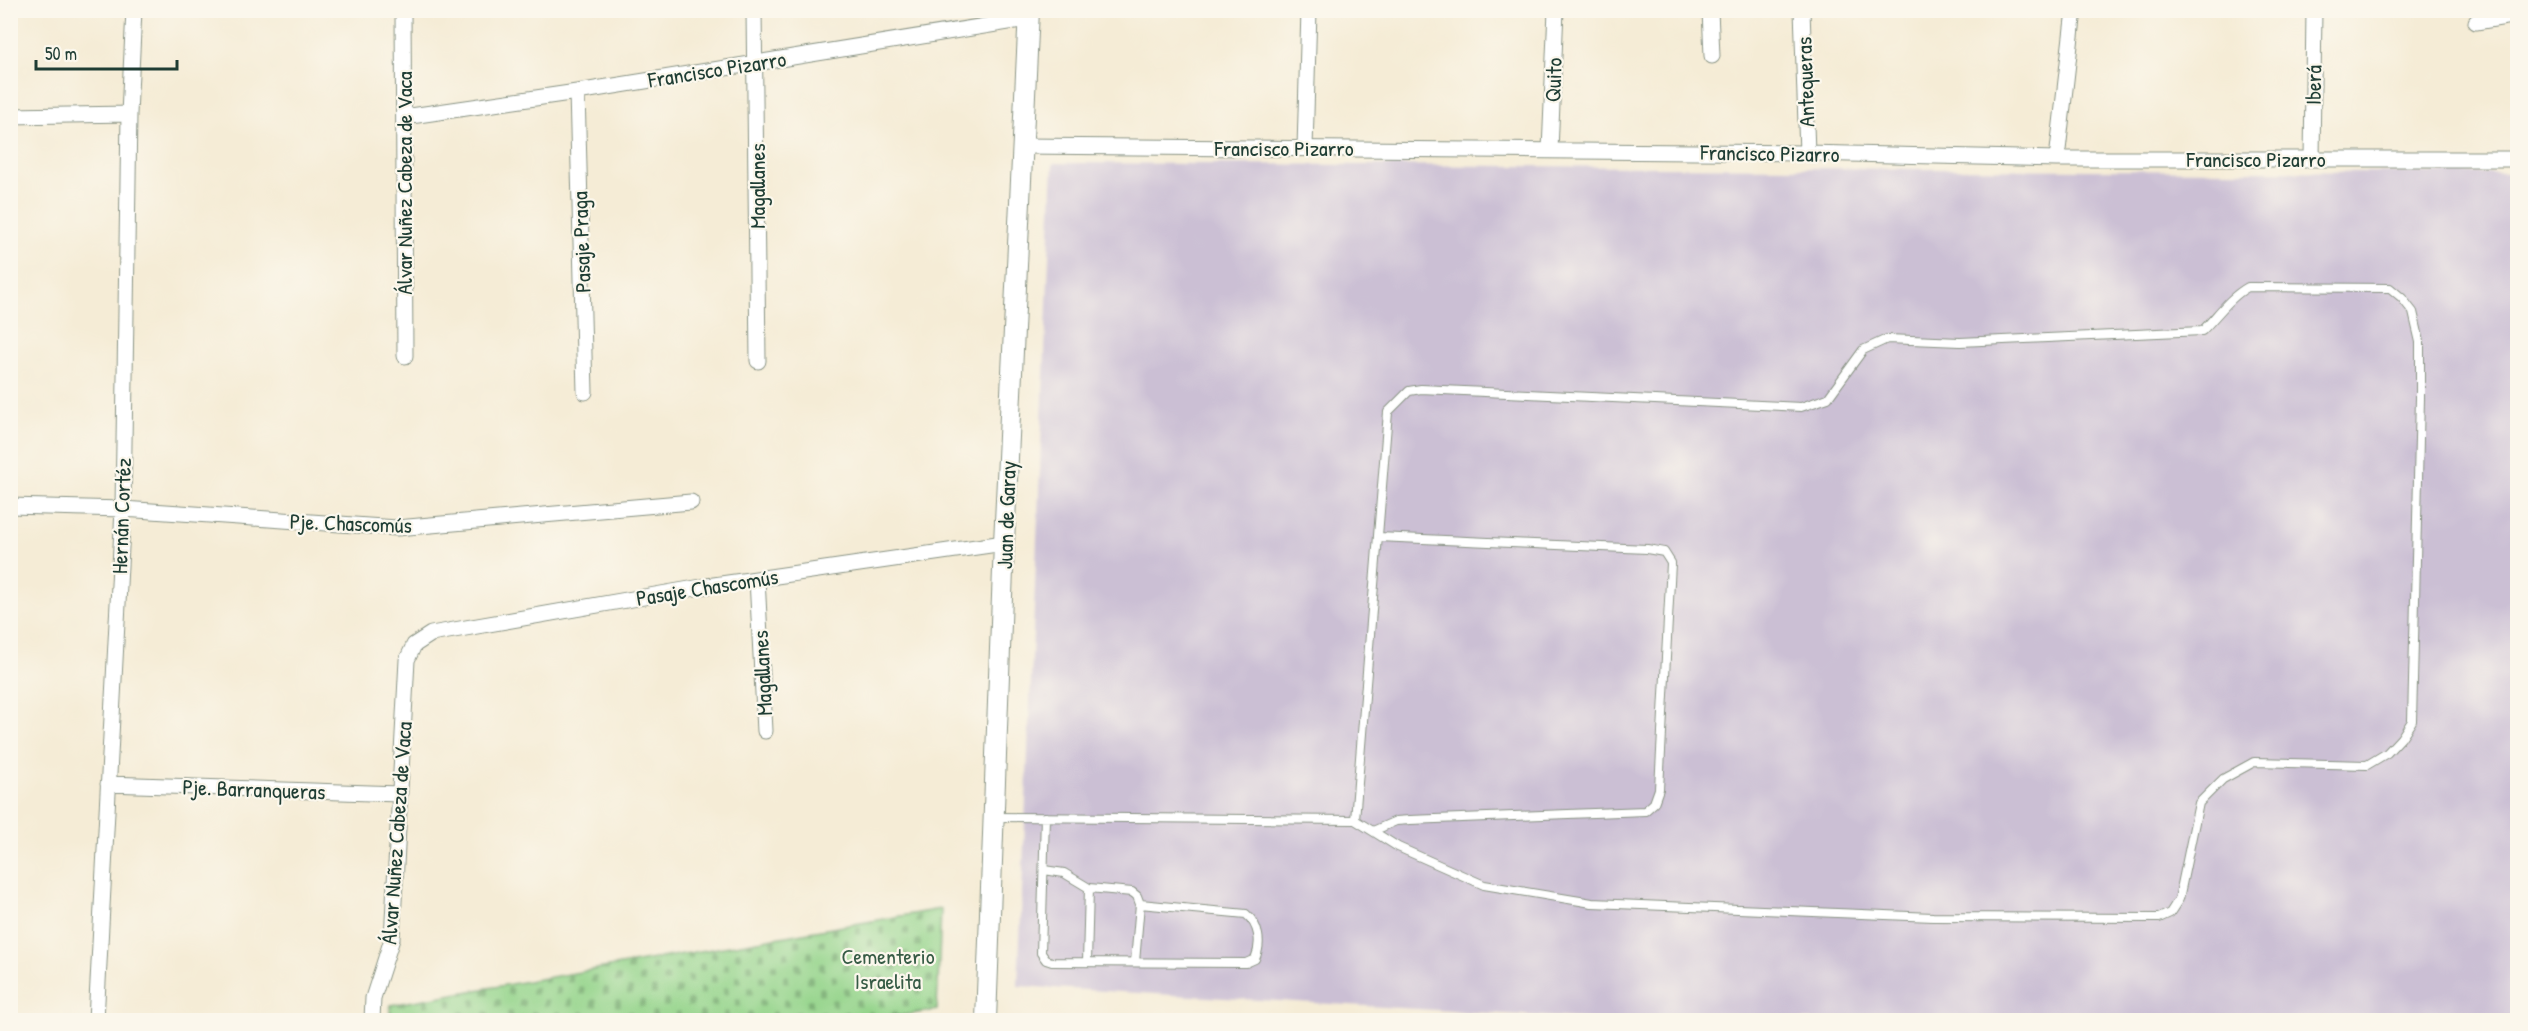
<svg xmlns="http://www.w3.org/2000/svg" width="2528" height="1031" viewBox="0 0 2528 1031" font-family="'Patrick Hand',sans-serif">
<defs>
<pattern id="cemetery-stones" width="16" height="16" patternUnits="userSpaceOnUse" patternTransform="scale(1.5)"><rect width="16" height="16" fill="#94d48b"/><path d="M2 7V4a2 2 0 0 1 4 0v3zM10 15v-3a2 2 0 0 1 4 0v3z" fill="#78ad72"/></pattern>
</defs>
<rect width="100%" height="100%" fill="#fbf7ec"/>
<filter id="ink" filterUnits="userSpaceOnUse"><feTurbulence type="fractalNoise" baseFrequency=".0167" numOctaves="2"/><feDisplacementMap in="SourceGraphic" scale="12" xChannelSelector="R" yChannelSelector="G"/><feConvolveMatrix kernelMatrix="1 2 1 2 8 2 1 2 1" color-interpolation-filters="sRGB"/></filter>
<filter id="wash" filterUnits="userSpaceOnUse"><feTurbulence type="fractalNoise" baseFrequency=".008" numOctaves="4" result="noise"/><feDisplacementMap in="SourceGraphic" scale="24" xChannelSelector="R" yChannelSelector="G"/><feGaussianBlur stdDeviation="1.35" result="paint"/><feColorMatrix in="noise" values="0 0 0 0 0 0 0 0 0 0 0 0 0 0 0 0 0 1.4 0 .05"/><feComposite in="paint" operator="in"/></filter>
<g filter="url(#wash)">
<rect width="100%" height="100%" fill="#f5ecd6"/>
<path fill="#cbbfd4" d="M 1053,163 L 2517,173 L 2517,1020 L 1606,1020 L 1018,986 Z"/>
<path fill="url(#cemetery-stones)" stroke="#5a8860" stroke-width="1.5" d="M 941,909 L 937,1010 L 872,1020 L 389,1020 L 391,1005 Z"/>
</g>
<g filter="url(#ink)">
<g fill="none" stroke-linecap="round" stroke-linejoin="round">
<defs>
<path id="service" d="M 994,817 L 1355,820 L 1388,412 L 1409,391 L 1421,389 L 1801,407 L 1828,398 L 1863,350 L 1887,339 L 1960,342 L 2202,331 C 2217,316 2230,297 2248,287 L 2390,288 L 2402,298 L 2413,312 L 2420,342 L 2420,398 L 2412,721 L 2401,738 L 2387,753 L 2367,765 L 2254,762 L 2223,779 L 2199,803 L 2179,899 L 2170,913 L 2159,918 L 1933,917 L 1592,903 L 1484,885 L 1398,847 L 1355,820
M 1045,817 L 1041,953 L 1046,960 L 1052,962 L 1246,963 L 1255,959 C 1262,943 1259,925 1246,914 L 1140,904
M 1373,831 L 1396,821 L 1410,820 L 1645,811 L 1654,803 L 1659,789 L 1671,563 L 1664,552 L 1647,549 L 1378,537
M 1044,870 L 1064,873 L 1089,888 L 1132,892 L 1137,896 L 1140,904 L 1135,962
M 1087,962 L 1089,888"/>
<path id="minor" d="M 403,10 L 405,356
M 754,10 L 758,361
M 1710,10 L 1712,56
M 1802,10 L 1807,153
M 2476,22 L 2518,15
M 577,92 L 585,392
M 10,116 L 129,114
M 404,117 L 577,92 L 1028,19
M 1022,146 L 1807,153 L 2057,159 L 2518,159
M 1305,148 L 1309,10
M 1550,150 L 1556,10
M 2057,159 L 2074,10
M 2312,159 L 2314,10
M 10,506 L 123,509 L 397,528 L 691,502
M 757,579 L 765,731
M 108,784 L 399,794
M 96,1020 L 123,509 L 129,114 L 134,10
M 372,1020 L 373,998 L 392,939 L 407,660 L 414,645 L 431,634 L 707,586 L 1004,543"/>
<path id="tertiary" d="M 986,1020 L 1004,543 L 1029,10"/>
</defs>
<use href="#service" stroke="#8a9485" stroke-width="10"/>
<use href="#minor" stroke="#8a9485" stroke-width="17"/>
<use href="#tertiary" stroke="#8a9485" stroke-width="22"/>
<use href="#service" stroke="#fff" stroke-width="8"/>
<use href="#minor" stroke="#fff" stroke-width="15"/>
<use href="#tertiary" stroke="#fff" stroke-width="20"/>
</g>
</g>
<g text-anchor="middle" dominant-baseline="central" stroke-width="4.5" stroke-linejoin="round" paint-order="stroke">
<g font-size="22" fill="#1f3d34" stroke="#fbf7ec">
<text transform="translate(717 69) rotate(-9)">Francisco Pizarro</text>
<text transform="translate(1553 80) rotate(-88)">Quito</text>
<text transform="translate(1805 82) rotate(-92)">Antequeras</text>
<text transform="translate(2313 85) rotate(-89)">Iberá</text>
<text x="1284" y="148">Francisco Pizarro</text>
<text transform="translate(1770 153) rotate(1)">Francisco Pizarro</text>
<text x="2256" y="159">Francisco Pizarro</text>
<text transform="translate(404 183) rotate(-90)">Álvar Nuñez Cabeza de Vaca</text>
<text transform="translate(757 186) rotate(-90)">Magallanes</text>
<text transform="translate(581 242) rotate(-92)">Pasaje Praga</text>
<text transform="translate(1006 515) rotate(-88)">Juan de Garay</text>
<text transform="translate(121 516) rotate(-88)">Hernán Cortéz</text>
<text transform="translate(351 523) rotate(2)">Pje. Chascomús</text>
<text transform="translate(707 587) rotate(-9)">Pasaje Chascomús</text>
<text transform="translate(762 673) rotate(-93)">Magallanes</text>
<text transform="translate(254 789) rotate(2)">Pje. Barranqueras</text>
<text transform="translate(396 833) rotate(-86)">Álvar Nuñez Cabeza de Vaca</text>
</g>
<g font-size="22" fill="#365b45" stroke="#fbf7ec">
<text x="888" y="956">Cementerio<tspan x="888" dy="25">Israelita</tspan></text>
</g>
</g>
<rect width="2528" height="1031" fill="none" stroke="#fbf7ec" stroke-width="36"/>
<path d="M36 60v9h141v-9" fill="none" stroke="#1f3d34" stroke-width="3"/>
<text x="45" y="60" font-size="18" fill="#1f3d34" stroke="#fbf7ec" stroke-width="4.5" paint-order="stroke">50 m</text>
</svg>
